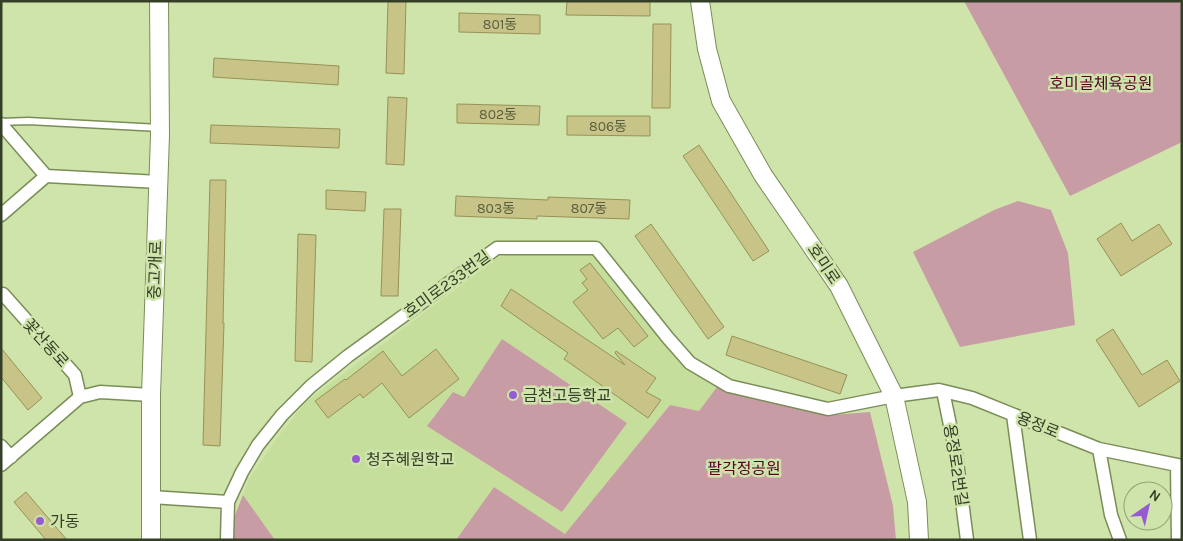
<svg xmlns="http://www.w3.org/2000/svg" width="1183" height="541" viewBox="0 0 1183 541" font-family="Karla,'Noto Sans KR',sans-serif">
<rect width="100%" height="100%" fill="#cfe4aa"/>
<path fill="#c6de9c" d="M 506,255 L 592,255 L 680,364 L 717,387 L 699,411 L 670,405 L 565,535 L 494,487 L 456,540 L 275,540 L 243,495 L 249,479 L 278,437 L 306,402 L 497,258 Z"/>
<path fill="#c89ca5" d="M 964,1 L 1182,1 L 1182,142 L 1070,196 Z
M 1018,201 L 1051,210 L 1068,253 L 1075,325 L 960,347 L 913,252 L 994,210 Z
M 502,339 L 627,423 L 562,512 L 427,426 L 453,392 L 464,397 Z
M 717,387 L 832,415 L 870,412 L 893,506 L 896,540 L 456,540 L 494,487 L 565,534 L 670,405 L 699,411 Z
M 243,495 L 275,540 L 233,540 L 233,520 Z"/>
<path fill="#c8c387" stroke="#969257" d="M 388,1 L 406,1 L 404,74 L 386,73 Z
M 567,1 L 650,1 L 650,16 L 566,15 Z
M 459,13 L 540,15 L 540,34 L 459,32 Z
M 653,24 L 671,24 L 670,108 L 652,108 Z
M 214,58 L 339,66 L 338,85 L 213,77 Z
M 388,97 L 407,98 L 404,165 L 386,164 Z
M 457,104 L 540,106 L 539,125 L 457,123 Z
M 567,116 L 650,116 L 650,136 L 567,135 Z
M 211,125 L 340,129 L 339,148 L 210,143 Z
M 699,145 L 769,251 L 753,261 L 683,156 Z
M 210,180 L 226,180 L 223,323 L 224,323 L 220,446 L 203,445 Z
M 326,190 L 366,192 L 365,211 L 326,209 Z
M 456,196 L 548,200 L 548,197 L 630,200 L 629,219 L 537,216 L 537,219 L 455,216 Z
M 384,209 L 401,209 L 398,296 L 381,296 Z
M 1121,223 L 1132,241 L 1159,224 L 1172,244 L 1121,276 L 1097,239 Z
M 651,224 L 724,327 L 708,339 L 635,236 Z
M 298,234 L 316,235 L 312,362 L 295,361 Z
M 590,263 L 648,336 L 634,347 L 618,328 L 603,339 L 573,302 L 588,290 L 582,283 L 587,279 L 580,270 Z
M 511,289 L 625,365 L 615,353 L 616,351 L 656,378 L 646,392 L 661,400 L 648,418 L 564,359 L 568,353 L 501,306 Z
M 1113,329 L 1142,375 L 1167,360 L 1180,381 L 1139,407 L 1096,340 Z
M 732,336 L 847,375 L 840,394 L 726,355 Z
M 1,348 L 42,398 L 28,410 L 1,377 Z
M 436,349 L 459,379 L 409,418 L 382,383 L 363,398 L 360,394 L 328,418 L 315,401 L 345,379 L 346,380 L 383,351 L 402,376 Z
M 26,492 L 67,540 L 46,540 L 14,502 Z"/>
<g fill="none" stroke-linecap="round" stroke-linejoin="round">
<defs>
<path id="lane" d="M 1,122 L 28,121 L 160,128"/>
<path id="street" d="M 1,124 L 46,176 L 159,182
M 1,215 L 46,176
M 3,294 L 75,375 L 80,397
M 943,391 L 956,454 L 967,540
M 1013,415 L 1030,540
M 1,446 L 11,457
M 1099,449 L 1111,515 L 1120,540
M 1,465 L 80,397 L 100,392 L 151,395
M 1177,465 L 1178,540
M 151,497 L 228,502
M 227,540 L 228,502 L 242,472 L 258,445 L 282,415 L 311,386 L 348,356 L 497,248 L 596,248 L 668,338 L 690,363 L 729,386 L 828,409 L 894,396 L 939,390 L 972,398 L 1099,449 L 1182,466"/>
<path id="secondary" d="M 700,1 L 707,49 L 721,101 L 763,175 L 839,286 L 894,396 L 917,502 L 919,540
M 151,540 L 151,395 L 160,135 L 159,1"/>
</defs>
<use href="#lane" stroke="#7a8d57" stroke-width="9"/>
<use href="#street" stroke="#7a8d57" stroke-width="15"/>
<use href="#secondary" stroke="#7a8d57" stroke-width="20"/>
<use href="#lane" stroke="#fff" stroke-width="6"/>
<use href="#street" stroke="#fff" stroke-width="12"/>
<use href="#secondary" stroke="#fff" stroke-width="18"/>
</g>
<g fill="#965bd2" stroke="#cfe4aa" stroke-width="2">
<circle cx="513" cy="395" r="5"/>
<circle cx="356" cy="459" r="5"/>
<circle cx="40" cy="521" r="5"/>
</g>
<g text-anchor="middle" dominant-baseline="central" stroke-width="5" stroke-linejoin="round" paint-order="stroke">
<g font-size="14" fill="#5a5f3f">
<text x="500" y="24">801동</text>
<text x="498" y="114">802동</text>
<text x="608" y="126">806동</text>
<text x="496" y="208">803동</text>
<text x="589" y="208">807동</text>
</g>
<g font-size="16" fill="#570225" stroke="#cfe4aa">
<text x="1101" y="83">호미골체육공원</text>
<text x="744" y="468">팔각정공원</text>
</g>
<g font-size="16" fill="#353e27" stroke="#cfe4aa">
<text transform="translate(824 264) rotate(56)">호미로</text>
<text transform="translate(155 270) rotate(-88)">중고개로</text>
<text transform="translate(447 284) rotate(-36)">호미로233번길</text>
<text transform="translate(46 343) rotate(48)">꽃산동로</text>
<text transform="translate(1038 425) rotate(22)">용정로</text>
<text transform="translate(956 465) rotate(81)">용정로2번길</text>
</g>
<g font-size="16" fill="#353e27" stroke="#cfe4aa" text-anchor="start">
<text x="523" y="395">금천고등학교</text>
<text x="366" y="459">청주혜원학교</text>
<text x="50" y="521">가동</text>
</g>
</g>
<rect width="1183" height="541" fill="none" stroke="#353e27" stroke-width="5"/>
<g transform="translate(1148 506) rotate(34)"><circle r="24" fill="#cfe4aa" stroke="#91a276"/>
<path d="M0-4L9 19L0 12L-9 19Z" fill="#965bd2"/>
<text y="-8" font-size="14" font-weight="bold" text-anchor="middle" fill="#353e27">N</text>
</g>
</svg>
